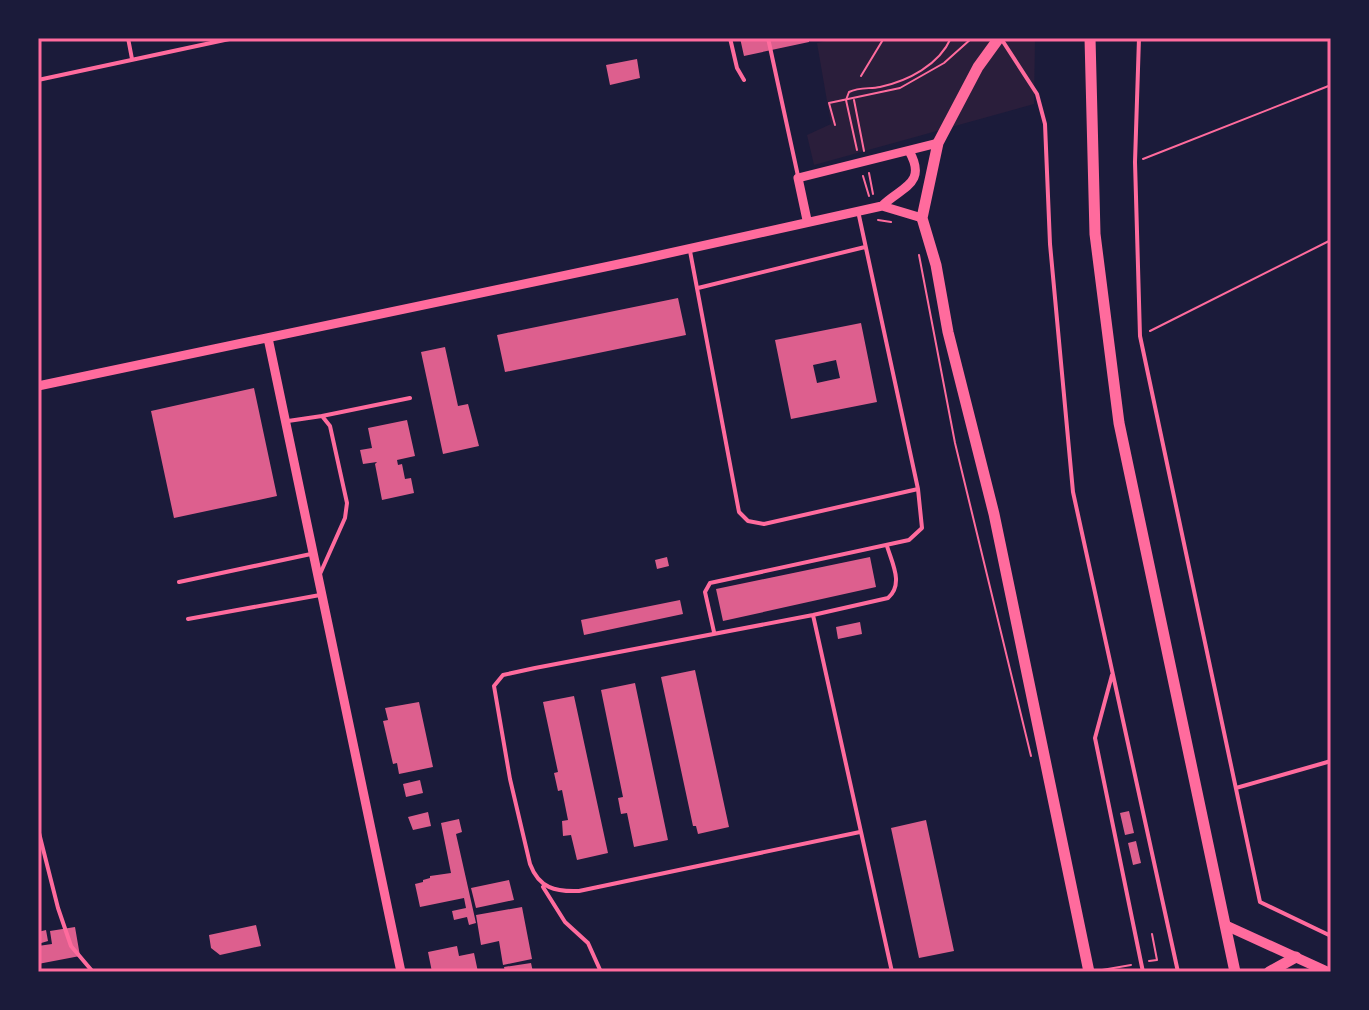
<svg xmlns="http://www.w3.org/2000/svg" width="1369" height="1010" viewBox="0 0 1369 1010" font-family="'Golos Text',sans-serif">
<rect width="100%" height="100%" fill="#1b1b3a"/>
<path fill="#2a1e3b" d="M 839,38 L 1035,38 L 1034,104 L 814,165 L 807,135 L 831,124 L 817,43 Z"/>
<path fill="#dd5f8e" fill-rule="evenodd" d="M 740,38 L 809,38 L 809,42 L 744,56 Z
M 637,59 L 640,78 L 610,85 L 606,65 Z
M 678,298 L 686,335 L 505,372 L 497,335 Z
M 861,323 L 877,402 L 791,419 L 775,340 ZM 836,360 L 840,378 L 817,383 L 813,365 Z
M 445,347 L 458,406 L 468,404 L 479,446 L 443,454 L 421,352 Z
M 254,388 L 277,496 L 174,518 L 151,411 Z
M 407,420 L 415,456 L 397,460 L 398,465 L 402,464 L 405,479 L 411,478 L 414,493 L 382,500 L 375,464 L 377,462 L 363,464 L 360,450 L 372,448 L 368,428 Z
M 667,557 L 669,566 L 657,569 L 655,560 Z
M 870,557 L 876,587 L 723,621 L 716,589 Z
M 680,600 L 683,614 L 584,635 L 581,620 Z
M 860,622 L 862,634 L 838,639 L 836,627 Z
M 695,670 L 729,827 L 698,834 L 696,826 L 693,826 L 661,677 Z
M 635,683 L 668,840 L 634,847 L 627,813 L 621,814 L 618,798 L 623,797 L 601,690 Z
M 574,696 L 608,853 L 577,860 L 571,835 L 563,836 L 562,821 L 568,820 L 562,790 L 558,791 L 554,773 L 558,772 L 543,702 Z
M 419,702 L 433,767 L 399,774 L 397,763 L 393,764 L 383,721 L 388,720 L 385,708 Z
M 420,780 L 423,793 L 406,797 L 403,784 Z
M 1129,811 L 1134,833 L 1125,835 L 1120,813 Z
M 428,812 L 431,826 L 413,830 L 408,817 Z
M 459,819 L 462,832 L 456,834 L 476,923 L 469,925 L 467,917 L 454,920 L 452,911 L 466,908 L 464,898 L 420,907 L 415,884 L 423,882 L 423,880 L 430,878 L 430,876 L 451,873 L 441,823 Z
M 926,820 L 954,951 L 919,958 L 891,828 Z
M 1136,841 L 1141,863 L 1133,865 L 1128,843 Z
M 509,880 L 514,900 L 476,908 L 471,888 Z
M 522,907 L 532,959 L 503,965 L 499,941 L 481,945 L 476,915 Z
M 256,925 L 261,946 L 220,955 L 211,948 L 209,935 Z
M 75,927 L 80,956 L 38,964 L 38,946 L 52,944 L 50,931 Z
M 46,930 L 48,941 L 38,944 L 38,932 Z
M 457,946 L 459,956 L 474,953 L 478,972 L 432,972 L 428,952 Z
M 531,963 L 533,972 L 505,972 L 504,967 Z"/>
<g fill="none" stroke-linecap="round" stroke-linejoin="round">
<path stroke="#ff6b9d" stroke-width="2" d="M 861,76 L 884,38
M 854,100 L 864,151
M 835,125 L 829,103 L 900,88 L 944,63 L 972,38
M 857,150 L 846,100 L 849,92 C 859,87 870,89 880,87 C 908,81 939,65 951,38
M 1143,159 L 1331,85
M 869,173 L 873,194
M 863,176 L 869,196
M 878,220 L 891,222
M 919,255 L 955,443 L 1031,756
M 1150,331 L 1331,240
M 1149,961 L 1157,960 L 1152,934
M 1102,970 L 1131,965"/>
<path stroke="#ff6b9d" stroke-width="4" d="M 128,38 L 132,59
M 730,38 L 737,68 L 744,80
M 768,38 L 798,176
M 1139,38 L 1135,162 L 1140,336 L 1260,902 L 1331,936
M 1002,40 L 1037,94 L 1045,124 L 1050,244 L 1073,492 L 1178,972
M 38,80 L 234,38
M 690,251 L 739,512 L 748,521 L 764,524 L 918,489
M 698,288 L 865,247
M 322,416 L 410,398
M 288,421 L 322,416 L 330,426 L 347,503 L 345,518 L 320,574
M 179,582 L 311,554
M 813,615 L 892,972
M 188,619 L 320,595
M 714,632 L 705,592 L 710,583 L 909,540 L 922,528 L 918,489 L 858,211
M 1112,675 L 1095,738 L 1143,972
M 1236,788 L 1331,761
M 38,829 L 58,908 L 71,946 L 93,972
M 860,832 L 579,891 C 555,892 539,888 530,864 L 510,779 L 494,686 L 503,675 L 535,668 L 813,615 L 888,598 C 904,584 892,563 887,546
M 543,887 L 565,922 L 588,943 L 601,972"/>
<path stroke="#ff6b9d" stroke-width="9" d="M 882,206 C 901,187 928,184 909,151
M 807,220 L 798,178 L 938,143
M 268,338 L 401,972
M 38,386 L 638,260 L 882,206 L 922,218"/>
<path stroke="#ff6b9d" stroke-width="10" d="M 1225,925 L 1328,972"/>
<path stroke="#ff6b9d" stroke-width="11" d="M 999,38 L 978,67 L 938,143 L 922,218 L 936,265 L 948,332 L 994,514 L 1089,972
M 1090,38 L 1095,234 L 1119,423 L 1235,972
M 1269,972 L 1296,957"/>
</g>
<rect width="1369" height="1010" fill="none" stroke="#1b1b3a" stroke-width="80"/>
<rect x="40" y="40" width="1289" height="930" fill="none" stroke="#ff6b9d" stroke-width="3"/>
</svg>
